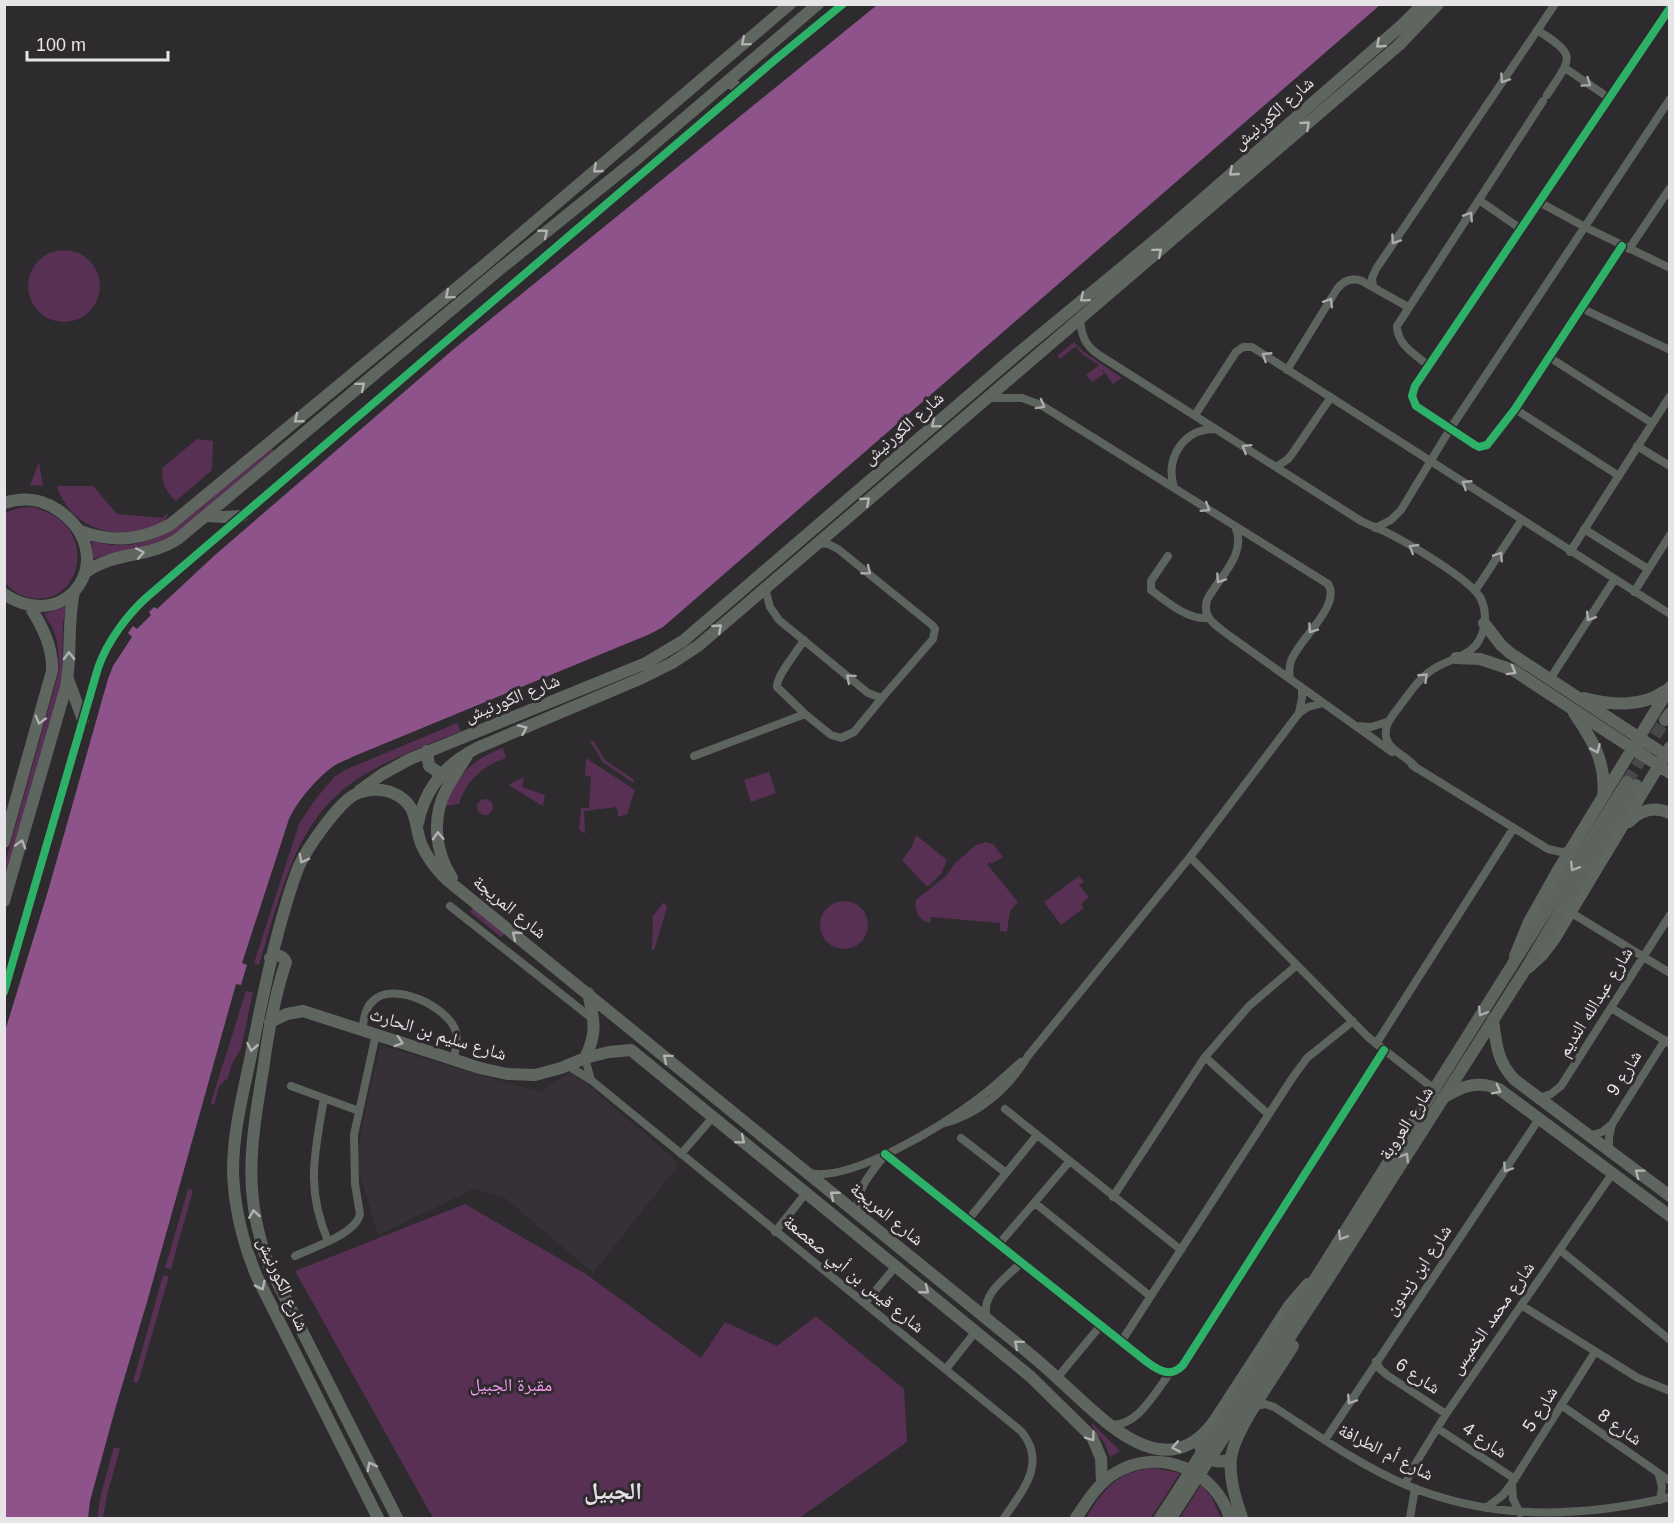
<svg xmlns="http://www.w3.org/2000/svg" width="1674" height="1523" viewBox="0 0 1674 1523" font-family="Arial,'Noto Naskh Arabic',sans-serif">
<rect width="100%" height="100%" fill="#2d2b2d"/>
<path fill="#383037" d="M 380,1045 L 539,1092 L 572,1071 L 674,1159 L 677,1167 L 593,1273 L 505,1198 L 474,1189 L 378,1235 L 357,1164 L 362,1127 Z"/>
<path fill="#573054" d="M28 286a36 36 0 1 1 72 0a36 36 0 1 1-72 0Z
M 1074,342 L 1084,352 L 1122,378 L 1113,384 L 1102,369 L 1104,374 L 1092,382 L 1086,375 L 1099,365 L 1082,354 L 1076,346 L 1060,359 L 1057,356 Z
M 197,439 L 213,441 L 212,470 L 176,501 C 165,491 162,483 162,468 Z
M 271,447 L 274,451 L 181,530 C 168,537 155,545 141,548 C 125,552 109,553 93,559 L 92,541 C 146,556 177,528 215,495 C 234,479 253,463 271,447 Z
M 39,462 L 43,486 L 30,485 Z
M 57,486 L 93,486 L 117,514 L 162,518 L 168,513 C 167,521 160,524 152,527 C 115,542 69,527 57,486 Z
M 32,507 C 106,524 80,616 24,596 C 16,594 11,588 5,583 L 4,513 L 19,508 Z
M 66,606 L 63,624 L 62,679 L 5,881 L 5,863 L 58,675 C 60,652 58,633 44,614 Z
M 457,723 L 461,731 C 425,746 385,760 353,782 C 293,824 280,899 259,965 L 254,963 L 299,824 L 314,801 L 334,777 L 345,770 Z
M 593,740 L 605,760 L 634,780 L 633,783 L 603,762 L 590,741 Z
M 503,748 L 506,758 C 482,766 466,781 459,804 L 446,806 C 453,778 475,757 503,748 Z
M 586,758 L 635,790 L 627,814 L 618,817 L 617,807 L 584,811 L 585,834 L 579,830 L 581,808 L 589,808 L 591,777 L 585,775 Z
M 769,772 L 776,793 L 751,802 L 744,780 Z
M 524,777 L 522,787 L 545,795 L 543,806 L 510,786 L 510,784 Z
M477 807a8 8 0 1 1 16 0a8 8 0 1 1-16 0Z
M 916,835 L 947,860 L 941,874 L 927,887 L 902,860 L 912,846 Z
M 985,842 L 993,844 L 1003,857 L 991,864 L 990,862 L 987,864 L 1018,902 L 1010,911 L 1007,932 L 1000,931 L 1000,923 L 931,917 L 930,923 C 919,920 914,912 916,900 L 946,876 L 955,863 L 976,845 Z
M 1079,876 L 1084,882 L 1079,885 L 1089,897 L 1081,904 L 1084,908 L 1061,925 L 1044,902 Z
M820 925a24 24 0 1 1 48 0a24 24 0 1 1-48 0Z
M 664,902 L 667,908 L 654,950 L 652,950 L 653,916 Z
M 473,908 L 505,933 L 501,937 L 470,912 Z
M 246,991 L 253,992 L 241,1049 L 232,1064 L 228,1078 L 219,1086 L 214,1106 L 211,1102 Z
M 188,1189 L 193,1190 L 171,1269 L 165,1268 Z
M 465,1204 L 586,1274 L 701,1358 L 725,1322 L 777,1346 L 816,1316 L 904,1389 L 907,1442 L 799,1518 L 433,1518 L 295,1271 Z
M 163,1275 L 169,1276 L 138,1383 L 133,1382 Z
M 1093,1424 L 1120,1451 L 1110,1457 L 1105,1444 L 1091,1425 Z
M 114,1447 L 120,1449 L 107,1495 L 103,1518 L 97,1518 L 101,1494 Z
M 1154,1468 L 1180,1473 L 1151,1518 L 1086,1518 C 1104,1489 1117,1471 1154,1468 Z
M 1201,1485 L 1212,1498 L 1221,1518 L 1180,1518 Z"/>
<path fill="#8f538c" d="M 877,5 L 1380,5 L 663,627 L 650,634 L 352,757 C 345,761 337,763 331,768 C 317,778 296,803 289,819 L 242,963 L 247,965 L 241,985 L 236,984 L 147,1302 L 116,1406 L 90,1501 L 88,1518 L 5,1518 L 5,1031 L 48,891 L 108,679 L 113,666 L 132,637 L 128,633 L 133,626 L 137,629 L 151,615 L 149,612 L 154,607 L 157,609 L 215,555 L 455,348 Z"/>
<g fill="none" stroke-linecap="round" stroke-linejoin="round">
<path stroke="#494749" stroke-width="12" stroke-dasharray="12 6" stroke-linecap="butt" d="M 1627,782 L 1665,720"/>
<path stroke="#5d635d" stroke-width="8" d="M 1537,30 C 1578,56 1572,57 1547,95
M 1565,68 L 1609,98
M 1486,189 L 1543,101
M 1479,200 L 1521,229
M 1539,202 L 1585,227 L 1670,268
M 1622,246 L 1515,409 L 1487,445 L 1479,447 L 1475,445 L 1416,406 L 1412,396 L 1415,386 L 1670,8
M 1629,249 L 1670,188
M 1373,287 L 1372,278 L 1376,269 L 1555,4
M 1581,308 L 1670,350
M 1080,317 C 1081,334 1084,345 1099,355 L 1361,521 C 1369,525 1378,528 1386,532 C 1408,543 1468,578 1480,597 C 1488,612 1486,632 1476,645 C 1465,658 1446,660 1432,670 C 1418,679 1409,694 1399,707 C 1392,716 1382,727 1387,740 C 1391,752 1409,757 1416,768
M 1549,357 L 1652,423
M 1429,366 C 1416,355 1397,345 1397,326 L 1484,192
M 1287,370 L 1337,289 C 1344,280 1352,277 1362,281 L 1408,307
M 988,398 L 1022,398 L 1041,405 L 1328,584 C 1342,605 1298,640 1291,661 C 1289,667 1289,673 1290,679
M 1515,409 L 1619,476
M 1195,415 L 1236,352 L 1243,347 L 1252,347 L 1670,614
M 1637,446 L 1670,466
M 1276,467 L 1288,459 L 1292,454 L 1331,397
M 1174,488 C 1165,458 1183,429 1215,429
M 1235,526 C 1248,554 1219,577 1207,600 C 1202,617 1214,624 1227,634 L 1392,752
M 1375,528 L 1391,520 L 1401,510 L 1450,429 L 1670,99
M 1584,529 L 1648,569
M 1570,552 L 1670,396
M 1168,556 L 1151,581 L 1151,590 C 1167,602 1188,620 1208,618
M 765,588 L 770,607 L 779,620 L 868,693 L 882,698 L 933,639 L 935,629 L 932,625 L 838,549 L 828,544 L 818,543
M 1475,591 L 1521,521
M 1634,592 L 1670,535
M 804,640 C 797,652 776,676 777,687 L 805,714 L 831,735 L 841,738 L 854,732 L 882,698
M 1550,679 L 1614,580
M 1299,713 L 1302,698 L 1302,688
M 1356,726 L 1371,727 L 1387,722
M 694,756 L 805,714
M 1412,765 L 1548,849 L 1561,852 L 1570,851
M 1190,857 L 1368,1037 L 1434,1089
M 450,906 L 594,1020
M 1570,912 L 1670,973
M 4,992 L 98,668 C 107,642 127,615 147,597 L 776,59 L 843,4
M 1611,1008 L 1669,1043
M 362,1030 C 364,1019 365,1007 374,1000 C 394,981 449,1007 456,1032 C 458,1040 455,1051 454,1059
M 1376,1044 L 1513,829
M 1205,1057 L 1268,1114
M 585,1058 L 591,1080
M 567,1065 L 591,1080 L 1021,1431 C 1048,1463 1022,1491 1004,1518
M 291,1086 L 359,1111
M 324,1098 C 315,1153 305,1187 328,1241
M 1539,1098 L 1551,1094 L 1561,1086 L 1670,915
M 1005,1109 L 1181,1250
M 941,1124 C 978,1116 1009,1088 1028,1056 L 1190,857 L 1299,713 L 1308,707 L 1323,703
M 1589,1136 L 1602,1132 L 1612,1124
M 961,1138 L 1006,1173
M 1609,1150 L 1609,1137 L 1612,1124 L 1665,1040
M 681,1154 L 713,1117
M 885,1154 L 1147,1362 C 1159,1371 1171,1378 1183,1365 L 1384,1050
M 809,1173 C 851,1183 945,1124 979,1098 C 994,1087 1007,1074 1021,1062
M 1113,1197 L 1205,1057 L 1249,1006 L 1297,965
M 1035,1203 L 1150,1296
M 858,1214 C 856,1188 870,1174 885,1155
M 968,1220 L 1037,1135
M 775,1232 L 806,1193
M 999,1244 L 1069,1162
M 1560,1250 L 1670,1340
M 295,1256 C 314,1247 356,1234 360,1214 L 355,1184 L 354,1135 L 376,1034
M 865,1303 L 896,1266
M 1521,1305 L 1638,1378 L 1670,1391
M 987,1318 C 980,1294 1006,1278 1022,1262
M 1121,1342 L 1293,1077 L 1307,1058 L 1353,1021
M 1376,1361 L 1380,1369 L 1387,1375 L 1446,1414
M 946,1369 L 976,1331
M 1057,1378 L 1101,1325
M 1561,1405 L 1670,1481
M 1256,1406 L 1265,1404 L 1274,1407 C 1316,1434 1358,1464 1404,1484 C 1490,1521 1580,1518 1670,1497
M 1110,1425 C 1138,1427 1155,1392 1170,1373
M 1437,1428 L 1515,1479
M 1325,1440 L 1539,1119
M 1659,1475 L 1662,1487 L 1660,1500
M 1405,1484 L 1414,1466 L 1446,1414 L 1612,1174
M 1512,1484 L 1513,1499 L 1520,1513
M 1486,1508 L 1503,1495 L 1512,1483 L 1595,1352
M 1410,1518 L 1415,1488"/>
<path stroke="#5f665f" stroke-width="12" d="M 729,80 L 739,90
M 4,503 C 23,497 42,499 58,510 C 122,554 69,637 4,594
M 206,516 L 224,517 L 242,516
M 78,530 C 110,543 141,541 171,524 L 482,267 L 790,4
M 86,572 C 118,550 148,559 179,538 L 499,270 L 639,157 L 818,4
M 1484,623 L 1501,645 L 1510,653 L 1670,758
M 1456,658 L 1480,659 L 1513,670 L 1670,773
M 68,679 L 83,720
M 1584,698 C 1612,705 1640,708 1665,691
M 1574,713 C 1592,739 1607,763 1603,796
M 427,751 L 429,766 L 441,774
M 359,791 L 381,775 L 410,759 L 646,663 L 683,641 L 1016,355 L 1160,236 L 1402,25 L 1423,4
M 1629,822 C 1640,810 1654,806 1670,813
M 418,823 C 425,789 445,764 477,748 L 642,678 L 672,663 L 698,646 L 1399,45 L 1438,4
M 4,842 L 52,671 C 53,646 42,626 29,605
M 452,878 C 435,851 431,818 447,788 C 453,777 460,767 467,756
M 4,901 L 66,687 C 72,655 67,624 74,592
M 1515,956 L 1529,922 L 1557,872 L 1670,687
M 270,958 C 276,954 283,955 286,962 C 274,997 268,1033 263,1070 C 251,1143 242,1194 269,1266 L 397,1518
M 1529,967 L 1542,955 L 1555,938 L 1670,747
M 1493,1019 C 1496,1043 1497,1062 1515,1080 L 1670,1196
M 270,1022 L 287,1014 L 303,1011 L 480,1068 L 507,1074 L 535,1075 L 561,1068 L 585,1058 L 609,1052 L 631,1050 L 1031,1377 L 1092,1437 L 1101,1458 L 1102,1482
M 585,1058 C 598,1032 594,1020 588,993
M 1443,1098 C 1462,1086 1478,1080 1499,1089 L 1670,1216
M 378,1518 L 257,1277 C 243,1243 234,1208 233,1171 C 233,1132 243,1094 251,1055 C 260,1009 269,963 282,918 C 287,901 292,883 299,866 C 307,848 337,805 354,795 C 366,789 381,788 393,793 C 420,805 413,825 422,846 C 428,859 436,869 446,879 L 987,1319 C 1010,1338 1035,1357 1057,1378 C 1099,1415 1164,1492 1215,1420 L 1289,1306 L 1308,1284"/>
<path stroke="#5d645d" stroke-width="12" d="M 1665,720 L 1670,713
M 1199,1438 C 1199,1456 1214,1466 1231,1459
M 1206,1446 L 1317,1276 L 1627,782
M 1215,1451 L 1328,1279 L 1525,970 L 1636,785
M 1076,1518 C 1087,1502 1097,1484 1115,1473 C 1159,1446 1215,1470 1230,1518
M 1160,1518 L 1179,1489
M 1171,1518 L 1189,1490
M 1242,1518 C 1236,1500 1229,1479 1231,1459 C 1233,1431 1277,1373 1293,1346"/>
<path stroke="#5d645d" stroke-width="12" d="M 1179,1489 L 1206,1446
M 1189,1490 L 1215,1451"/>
<defs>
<path id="cycleway" d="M 1622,246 L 1515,409 L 1487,445 L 1479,447 L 1475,445 L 1416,406 L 1412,396 L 1415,386 L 1670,8
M 4,992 L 98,668 C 107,642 127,615 147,597 L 776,59 L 843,4
M 885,1154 L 1147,1362 C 1159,1371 1171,1378 1183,1365 L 1384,1050"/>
</defs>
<use href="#cycleway" stroke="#2e2a2e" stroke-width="11"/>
<use href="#cycleway" stroke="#2db169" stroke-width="8"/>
</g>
<defs><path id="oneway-chevron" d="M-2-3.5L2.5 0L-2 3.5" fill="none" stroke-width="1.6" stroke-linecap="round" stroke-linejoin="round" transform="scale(1.5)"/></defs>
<g stroke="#b1b2b1">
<use href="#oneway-chevron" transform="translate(745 42) rotate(140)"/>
<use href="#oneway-chevron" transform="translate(1380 44) rotate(139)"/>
<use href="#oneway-chevron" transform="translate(1306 125) rotate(-41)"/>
<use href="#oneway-chevron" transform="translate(597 169) rotate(139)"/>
<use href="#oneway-chevron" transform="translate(1233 172) rotate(139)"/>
<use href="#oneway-chevron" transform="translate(544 233) rotate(-39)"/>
<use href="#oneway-chevron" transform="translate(1158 252) rotate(-40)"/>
<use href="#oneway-chevron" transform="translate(449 295) rotate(140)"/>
<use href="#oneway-chevron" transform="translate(1084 298) rotate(140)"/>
<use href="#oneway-chevron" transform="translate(361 386) rotate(-40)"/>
<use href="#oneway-chevron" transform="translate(298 419) rotate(141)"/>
<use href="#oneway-chevron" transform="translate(935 424) rotate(140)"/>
<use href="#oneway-chevron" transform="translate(866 501) rotate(-41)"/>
<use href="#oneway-chevron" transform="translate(140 553) rotate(-11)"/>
<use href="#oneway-chevron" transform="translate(718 628) rotate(-41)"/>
<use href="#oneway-chevron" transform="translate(69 656) rotate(-90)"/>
<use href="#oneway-chevron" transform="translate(1512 671) rotate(29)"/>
<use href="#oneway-chevron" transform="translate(40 720) rotate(106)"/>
<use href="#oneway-chevron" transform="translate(523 729) rotate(-24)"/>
<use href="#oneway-chevron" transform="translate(1596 749) rotate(66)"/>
<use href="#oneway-chevron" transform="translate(438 836) rotate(-93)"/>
<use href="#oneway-chevron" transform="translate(21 844) rotate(-74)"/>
<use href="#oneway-chevron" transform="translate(303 859) rotate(118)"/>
<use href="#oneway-chevron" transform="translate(516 935) rotate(-141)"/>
<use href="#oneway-chevron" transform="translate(399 1042) rotate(18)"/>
<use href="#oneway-chevron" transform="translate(252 1047) rotate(101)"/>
<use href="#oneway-chevron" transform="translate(667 1058) rotate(-140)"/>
<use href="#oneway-chevron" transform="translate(1497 1090) rotate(27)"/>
<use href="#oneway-chevron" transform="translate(741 1140) rotate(39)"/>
<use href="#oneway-chevron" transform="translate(1639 1173) rotate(-143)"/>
<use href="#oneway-chevron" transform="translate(834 1195) rotate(-141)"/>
<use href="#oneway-chevron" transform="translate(254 1214) rotate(-99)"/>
<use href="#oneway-chevron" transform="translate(261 1286) rotate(64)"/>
<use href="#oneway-chevron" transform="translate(925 1290) rotate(39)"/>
<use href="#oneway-chevron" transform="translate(1018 1344) rotate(-140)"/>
<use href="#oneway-chevron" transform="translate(1091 1437) rotate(54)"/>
<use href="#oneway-chevron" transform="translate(1176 1447) rotate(169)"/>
<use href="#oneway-chevron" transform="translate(371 1466) rotate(-117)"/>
</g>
<g stroke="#a9aaa9">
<use href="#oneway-chevron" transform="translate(1504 79) rotate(124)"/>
<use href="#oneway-chevron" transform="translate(1587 83) rotate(35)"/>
<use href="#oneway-chevron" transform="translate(1469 216) rotate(-57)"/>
<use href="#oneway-chevron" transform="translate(1395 240) rotate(124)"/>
<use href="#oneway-chevron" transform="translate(1329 302) rotate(-58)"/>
<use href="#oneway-chevron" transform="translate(1266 356) rotate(-147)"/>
<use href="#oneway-chevron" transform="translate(1041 405) rotate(29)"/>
<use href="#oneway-chevron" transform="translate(1246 448) rotate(-148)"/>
<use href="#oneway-chevron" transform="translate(1466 484) rotate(-147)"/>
<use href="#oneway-chevron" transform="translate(1206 508) rotate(32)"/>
<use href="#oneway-chevron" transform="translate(1413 548) rotate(-149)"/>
<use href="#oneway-chevron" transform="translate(1499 556) rotate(-57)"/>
<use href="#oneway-chevron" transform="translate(867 571) rotate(39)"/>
<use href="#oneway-chevron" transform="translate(1220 579) rotate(124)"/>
<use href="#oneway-chevron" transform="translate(1590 617) rotate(122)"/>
<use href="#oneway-chevron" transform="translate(1312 629) rotate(125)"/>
<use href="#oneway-chevron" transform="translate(1424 677) rotate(-43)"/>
<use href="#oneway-chevron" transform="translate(850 678) rotate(-140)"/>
<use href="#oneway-chevron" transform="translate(1574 867) rotate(122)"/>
<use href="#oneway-chevron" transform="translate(1482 1012) rotate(122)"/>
<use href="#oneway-chevron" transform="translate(1405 1157) rotate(-58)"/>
<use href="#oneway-chevron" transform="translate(1507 1168) rotate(124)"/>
<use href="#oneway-chevron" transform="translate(1342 1236) rotate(121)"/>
<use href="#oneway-chevron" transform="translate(1351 1400) rotate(123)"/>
</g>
<g text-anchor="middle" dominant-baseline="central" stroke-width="6" stroke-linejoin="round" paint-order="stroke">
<g font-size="18" fill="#e7e4e7" stroke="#2e2a2e">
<text transform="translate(1273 113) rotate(-41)">شارع الكورنيش</text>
<text transform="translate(903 428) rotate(-41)">شارع الكورنيش</text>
<text transform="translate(512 698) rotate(-22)">شارع الكورنيش</text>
<text transform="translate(510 907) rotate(39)">شارع المريجة</text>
<text transform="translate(1595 1002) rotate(-58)">شارع عبدالله النديم</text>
<text transform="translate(438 1034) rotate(17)">شارع سليم بن الحارث</text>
<text transform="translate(1624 1073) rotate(-58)">شارع 9</text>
<text transform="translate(1406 1123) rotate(-57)">شارع العروبة</text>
<text transform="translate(887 1214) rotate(39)">شارع المريجة</text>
<text transform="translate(1418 1270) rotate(-56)">شارع ابن زيدون</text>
<text transform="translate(854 1274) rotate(39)">شارع قيس بن أبي صعصعة</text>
<text transform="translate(283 1284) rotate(66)">شارع الكورنيش</text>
<text transform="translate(1492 1318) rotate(-55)">شارع محمد الخميس</text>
<text transform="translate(1418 1376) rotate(34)">شارع 6</text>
<text transform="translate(1540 1409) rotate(-58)">شارع 5</text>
<text transform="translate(1620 1427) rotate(35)">شارع 8</text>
<text transform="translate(1485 1440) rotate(34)">شارع 4</text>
<text transform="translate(1386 1452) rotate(27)">شارع أم الطرافة</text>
</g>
<g font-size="18" fill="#f69bf0" stroke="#2e2a2e">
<text x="511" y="1385">مقبرة الجبيل</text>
</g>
<g font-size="24" font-weight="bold" fill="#e5e0e5" stroke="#2e2a2e">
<text x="613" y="1490">الجبيل</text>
</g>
</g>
<rect width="1674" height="1523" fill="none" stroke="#e7e4e7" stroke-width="12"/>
<path d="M27 51v9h141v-9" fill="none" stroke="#e7e4e7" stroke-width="3"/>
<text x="36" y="51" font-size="18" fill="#e7e4e7" stroke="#2e2a2e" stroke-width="4.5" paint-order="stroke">100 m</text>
</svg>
